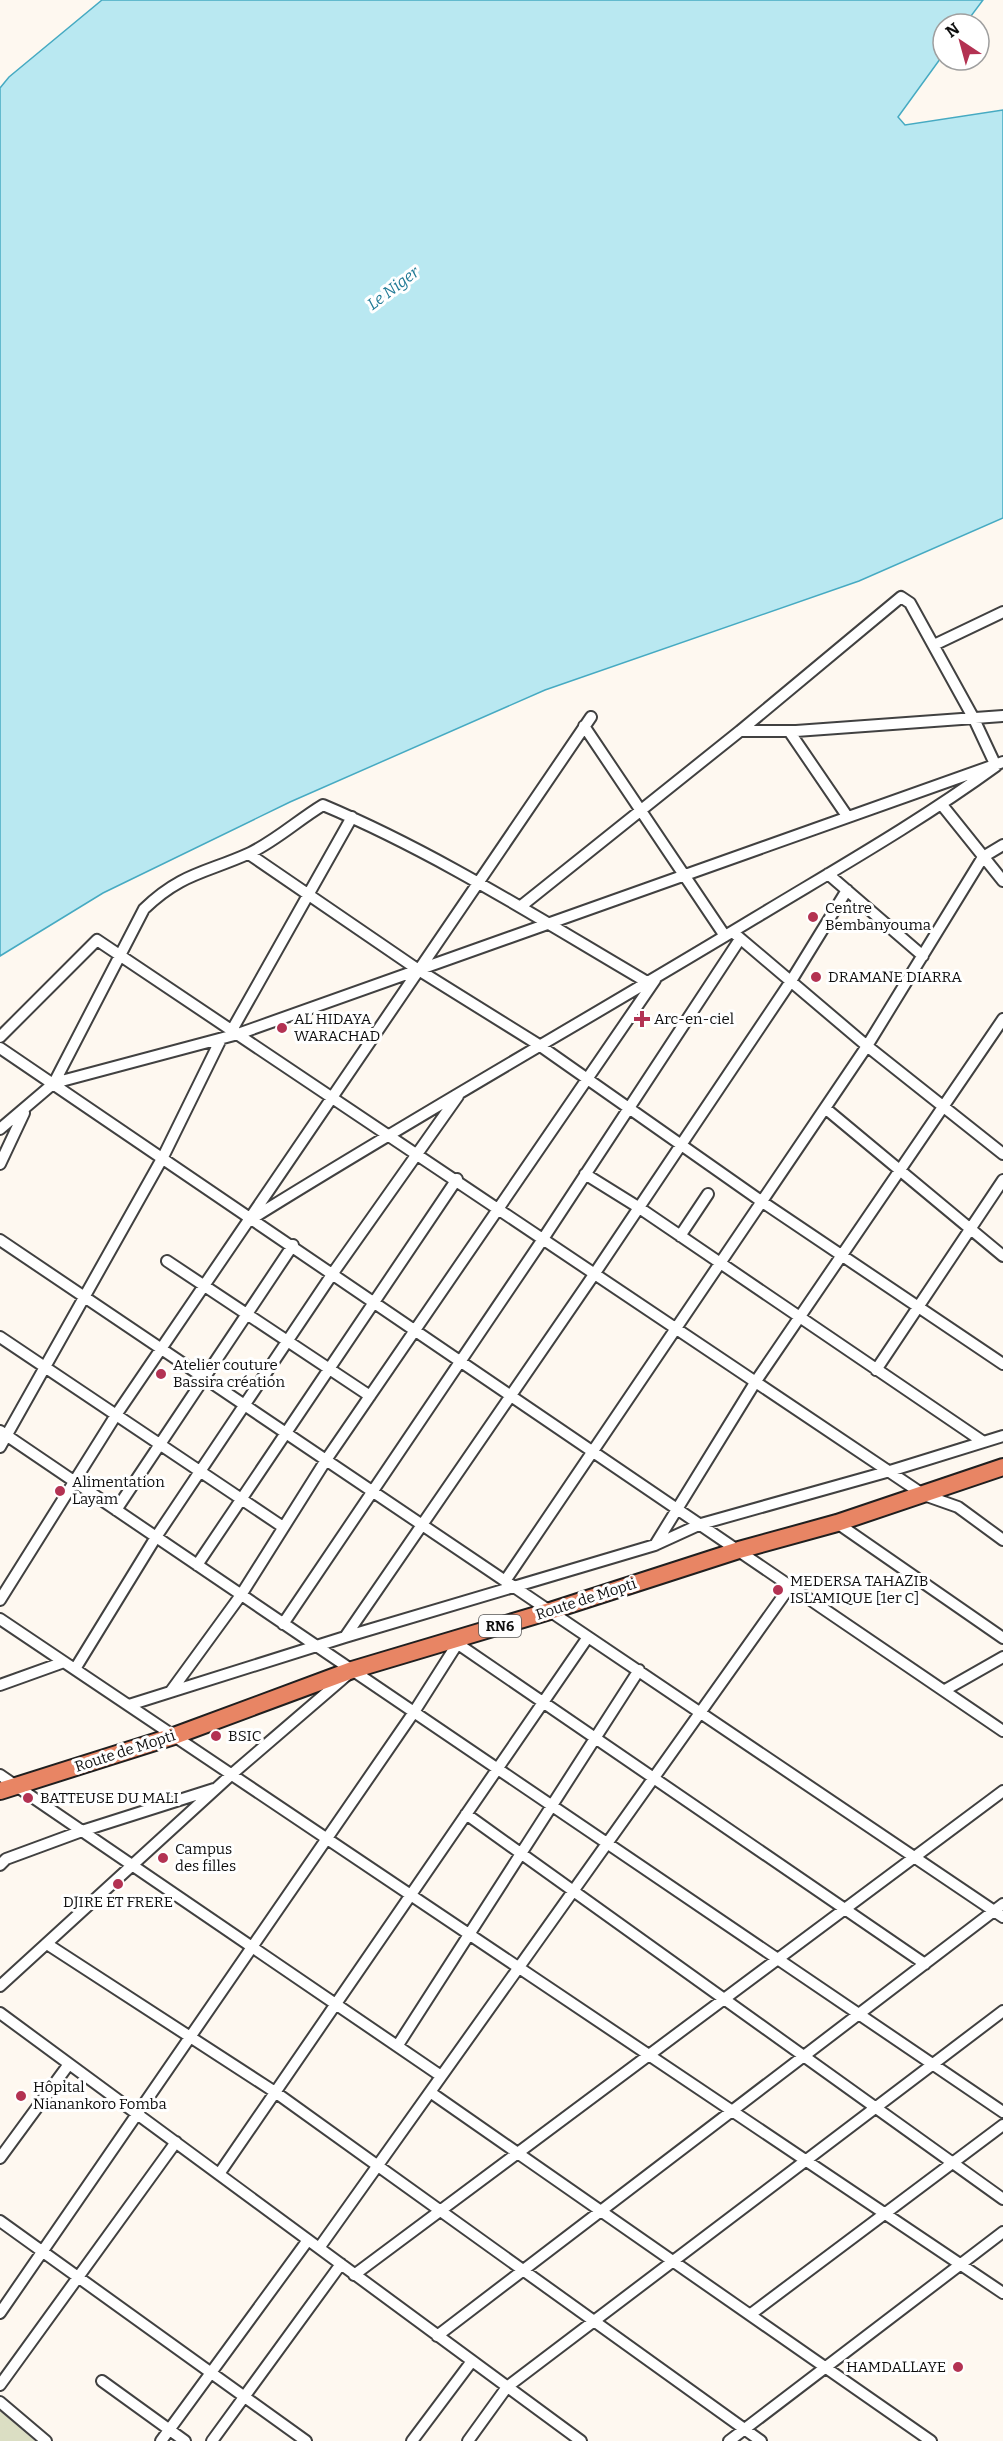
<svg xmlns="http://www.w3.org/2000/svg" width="1003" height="2441" viewBox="0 0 1003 2441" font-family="Bitter,serif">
<rect width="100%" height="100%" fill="#fef8f0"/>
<path fill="#dbdec3" d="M 0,2411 L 35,2441 L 0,2441 Z"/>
<path fill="#b9e8f1" stroke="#46aac2" stroke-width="1.5" d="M 102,0 L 983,0 L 965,24 L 943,24 L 943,55 L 898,117 L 905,125 L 1003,110 L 1003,518 L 859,581 L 545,690 L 290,802 L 103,893 L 0,956 L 0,88 L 9,77 Z"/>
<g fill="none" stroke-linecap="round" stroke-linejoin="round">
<defs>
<path id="minor" d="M 934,645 L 1003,612
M 584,726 L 725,936
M 789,731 L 847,816
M 942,805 L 1003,881
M 249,854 L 417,969 L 539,1045 L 761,1201 L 1003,1364
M 828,874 L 923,956
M 520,907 L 740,731 L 796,731 L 1003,716
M 735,934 L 867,1046 L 1003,1154
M 232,1030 L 352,817
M 0,1037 L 97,940 L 924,1495 L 958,1507 L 1003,1540
M 0,1048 L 1003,1731
M 54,1083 L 144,909 C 181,873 206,873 250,853 C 277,840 298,820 323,805 C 437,853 541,920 647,982
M 825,1108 L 1003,1256
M 0,1129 L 54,1083 L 238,1034 L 1003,762
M 0,1164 L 24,1113
M 585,1174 L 638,1207 L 982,1441
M 253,1218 C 418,1115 588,1019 755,918 C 836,869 919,822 996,766 L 974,719 L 910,603 L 901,597 L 740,731
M 680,1236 L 708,1194
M 0,1240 L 1003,1917
M 167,1261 L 370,1396
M 0,1337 L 283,1527
M 876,1370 L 1003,1180
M 0,1431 L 1003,2112
M 0,1447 L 163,1157 L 221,1039
M 116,1510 L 293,1245
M 837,1523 L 1003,1638
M 655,1545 L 756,1381 L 1003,1019
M 197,1565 L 457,1179
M 505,1581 L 867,1046 L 983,857 L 1003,845
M 0,1600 L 116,1415 L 591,717
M 0,1619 L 1003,2293
M 283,1624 L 543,1239 L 740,939
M 345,1637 L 595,1273 L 791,981 L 847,890
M 458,1644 L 925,1964
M 75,1669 L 156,1537 L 333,1273 L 458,1096
M 0,1685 L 64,1662
M 945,1690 L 1003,1657
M 171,1691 L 241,1595 L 326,1460 L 655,980
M 129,1705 L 345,1637 L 655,1545 L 701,1524 L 890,1471 L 1003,1436
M 0,1775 L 441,2076
M 466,1814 L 1003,2199
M 0,1865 L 6,1859 L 82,1831 L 214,1789
M 47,1944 L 275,2092 L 761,2441
M 0,1986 L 232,1774 L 346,1676
M 0,2013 L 581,2441
M 398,2045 L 639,1670
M 430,2092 L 931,2441
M 0,2158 L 69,2064
M 219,2174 L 588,1637
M 0,2221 L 306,2441
M 319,2248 L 791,1585
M 354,2275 L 1003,1791
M 0,2313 L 414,1712 L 461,1638
M 751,2314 L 1003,2125
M 437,2336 L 1003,1904
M 102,2381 L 185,2441
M 0,2385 L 176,2142
M 0,2402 L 46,2441
M 161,2441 L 308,2240
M 212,2441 L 341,2264
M 412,2441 L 472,2361
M 468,2441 L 507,2387 L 1003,2011
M 729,2441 L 1003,2232"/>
<path id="highway" d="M 0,1791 L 174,1736 L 352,1670 L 550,1611 L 739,1550 L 837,1523 L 1003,1467"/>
</defs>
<use href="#minor" stroke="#414141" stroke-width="14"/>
<use href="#highway" stroke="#1f1f1f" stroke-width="20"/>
<use href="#minor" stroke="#fff" stroke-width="10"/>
<use href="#highway" stroke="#e88564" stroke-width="16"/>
</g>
<g fill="#b33252" stroke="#fff" stroke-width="2">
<circle cx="813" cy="917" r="6"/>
<circle cx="816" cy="977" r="6"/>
<path d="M639 1010h6v6h6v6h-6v6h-6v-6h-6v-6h6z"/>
<circle cx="282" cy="1028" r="6"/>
<circle cx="161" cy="1374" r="6"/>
<circle cx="60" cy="1491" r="6"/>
<circle cx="778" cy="1590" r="6"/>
<circle cx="216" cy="1736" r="6"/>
<circle cx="28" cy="1798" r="6"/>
<circle cx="163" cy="1858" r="6"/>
<circle cx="118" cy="1884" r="6"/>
<circle cx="21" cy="2096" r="6"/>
<circle cx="958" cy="2367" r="6"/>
</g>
<g text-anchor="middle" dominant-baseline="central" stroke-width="6" stroke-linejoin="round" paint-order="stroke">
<rect fill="#fff" stroke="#565656" stroke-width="1.5" x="479" y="1615" width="42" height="22" rx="4.5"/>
<g font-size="14" font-weight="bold" fill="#0e0e0e">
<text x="500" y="1626">RN6</text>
</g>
<g font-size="15" fill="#0e0e0e" stroke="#fff" text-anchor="start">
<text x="825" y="908">Centre<tspan x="825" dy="17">Bembanyouma</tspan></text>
<text x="828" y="977">DRAMANE DIARRA</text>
<text x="294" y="1019">AL HIDAYA<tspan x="294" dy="17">WARACHAD</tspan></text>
<text x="654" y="1019">Arc-en-ciel</text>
<text x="173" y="1365">Atelier couture<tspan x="173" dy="17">Bassira création</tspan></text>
<text x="72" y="1482">Alimentation<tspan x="72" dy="17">Layam</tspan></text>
<text x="790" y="1581">MEDERSA TAHAZIB<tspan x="790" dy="17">ISLAMIQUE [1er C]</tspan></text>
<text x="228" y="1736">BSIC</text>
<text x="40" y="1798">BATTEUSE DU MALI</text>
<text x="175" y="1849">Campus<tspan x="175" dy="17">des filles</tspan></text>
<text x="118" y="1902" text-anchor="middle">DJIRE ET FRERE</text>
<text x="33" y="2087">Hôpital<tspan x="33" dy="17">Nianankoro Fomba</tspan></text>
<text x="946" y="2367" text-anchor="end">HAMDALLAYE</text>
</g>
<g font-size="15" fill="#0e0e0e" stroke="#fff">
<text transform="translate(586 1599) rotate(-18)">Route de Mopti</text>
<text transform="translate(125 1751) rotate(-18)">Route de Mopti</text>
</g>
<g font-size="16" font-style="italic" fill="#227b96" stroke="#fff">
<text transform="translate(393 288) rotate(-37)">Le Niger</text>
</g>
</g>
<g transform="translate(961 42) rotate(324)"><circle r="28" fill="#ffffff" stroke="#9f9f9f" stroke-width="1.5"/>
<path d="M0-4.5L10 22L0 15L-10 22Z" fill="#b33252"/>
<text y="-9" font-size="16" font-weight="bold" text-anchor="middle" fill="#0e0e0e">N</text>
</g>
</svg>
